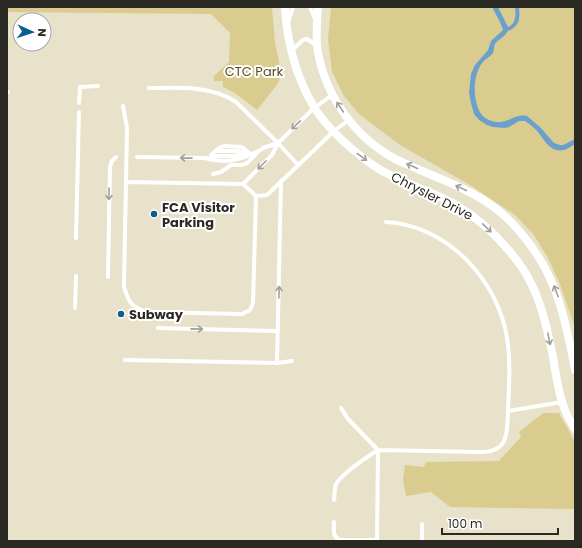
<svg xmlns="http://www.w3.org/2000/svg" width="582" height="548" viewBox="0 0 582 548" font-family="Poppins,sans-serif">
<rect width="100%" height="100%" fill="#f0ecda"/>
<path fill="#e7e2c9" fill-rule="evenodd" d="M 7,7 L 575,7 L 575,541 L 7,541 ZM 20,20 L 44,20 L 44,44 L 20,44 Z"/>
<path fill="#dacc8e" d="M 7,7 L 272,7 L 275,43 L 281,72 L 279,81 L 276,86 L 257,110 L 235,93 L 223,87 L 223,81 L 214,81 L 214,76 L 229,62 L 230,33 L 211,14 L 7,12 Z
M 331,7 L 575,7 L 575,328 L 560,284 L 547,256 L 533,234 L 515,215 L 470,185 L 400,145 L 359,114 L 344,96 L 332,72 L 328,39 Z
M 543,413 L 559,413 L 575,442 L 575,509 L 450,507 L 431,492 L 406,496 L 403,480 L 405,465 L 424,467 L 426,462 L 499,461 L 521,437 L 519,432 Z"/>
<path fill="#6aa1cc" d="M 492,7 L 498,7 L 508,27 C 516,24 516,15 515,7 L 519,7 C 520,19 520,26 508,31 C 505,37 498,39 495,44 C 494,46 494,50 493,53 C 490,57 485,59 482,63 C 474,74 473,92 477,105 C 479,113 484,119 492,121 C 508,126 513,113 527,116 L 541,128 L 554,143 L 560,145 L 563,145 L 575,139 L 575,144 C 571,146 568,149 564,150 C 550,153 544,139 537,131 C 534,127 529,124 525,121 L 519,121 L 509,127 L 504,128 L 493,127 L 487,125 L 479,120 L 474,114 L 471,103 L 469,93 L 471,74 L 475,65 L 488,50 L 491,41 L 503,30 L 500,22 Z"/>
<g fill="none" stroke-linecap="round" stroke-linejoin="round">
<path stroke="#fff" stroke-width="4" d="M 310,7 L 315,19
M 288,22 L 293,7
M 292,50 L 303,40 L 307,39 L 317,46
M 149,88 C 179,88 210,85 236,102 L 278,143 L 298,165
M 7,92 L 8,92
M 79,103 L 80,87 L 98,86
M 123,106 L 127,128 L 124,287 C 129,303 131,307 147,312 L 242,314 L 250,310 L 253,303 L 256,196 L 243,184 L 126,182
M 217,151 L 237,151 L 246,153
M 211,155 L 219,148 L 224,146 L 242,147 L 250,154
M 211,156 L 232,156 L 251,154 L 259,151 L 263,148 L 278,143
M 137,157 L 205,158 C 221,163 236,162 251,154
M 213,174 L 221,172 L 231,165 L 242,165 L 247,163 L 257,153
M 243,184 L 272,155 L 278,143 L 314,108 L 332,95
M 256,196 L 267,195 L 334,131 L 349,120
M 386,222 C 447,225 498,280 507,338 C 511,362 509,387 508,411
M 76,238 L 79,112
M 108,277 L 110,167 L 112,161 L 116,157
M 75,308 L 76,276
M 158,328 L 278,331
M 125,360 L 277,363 L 292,361
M 277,363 L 281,181
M 341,408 L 348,419 L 378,450 L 481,452 C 509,452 507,433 508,411 L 562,402
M 334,500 C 335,495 334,489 336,484 C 343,473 367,457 378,450
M 334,522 C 334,529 332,537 340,540 L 377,540
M 377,541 L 378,450
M 422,541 L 422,524"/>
<path stroke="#fff" stroke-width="8" d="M 285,7 C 287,42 296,77 314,107 C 327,129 358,156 379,169 C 404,184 432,191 456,205 C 483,221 505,243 523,269 C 540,295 547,327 553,357 C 556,375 558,393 565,410 C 567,417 572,423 575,429
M 318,7 C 317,20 316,33 317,46 C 323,91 351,133 390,156 C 398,161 407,164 415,168 C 448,182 483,194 509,220 C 554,265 564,310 575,370"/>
</g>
<defs><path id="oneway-shaft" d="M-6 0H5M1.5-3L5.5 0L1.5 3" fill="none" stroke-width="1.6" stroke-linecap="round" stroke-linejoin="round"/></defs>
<g stroke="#a09f9c">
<use href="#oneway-shaft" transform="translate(340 107) rotate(-124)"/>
<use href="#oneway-shaft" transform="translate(296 125) rotate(136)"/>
<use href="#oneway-shaft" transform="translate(362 157) rotate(36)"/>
<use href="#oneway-shaft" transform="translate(186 158) rotate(-179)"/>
<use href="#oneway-shaft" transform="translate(262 165) rotate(135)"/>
<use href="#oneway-shaft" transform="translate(412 166) rotate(-156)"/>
<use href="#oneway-shaft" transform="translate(461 188) rotate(-155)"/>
<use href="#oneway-shaft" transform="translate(109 194) rotate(91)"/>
<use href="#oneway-shaft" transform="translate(487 228) rotate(44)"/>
<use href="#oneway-shaft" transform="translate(556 291) rotate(-112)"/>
<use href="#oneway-shaft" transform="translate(279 292) rotate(-89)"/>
<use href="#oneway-shaft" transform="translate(197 329) rotate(1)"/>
<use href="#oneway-shaft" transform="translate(549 339) rotate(79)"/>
</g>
<g fill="#0b5e90" stroke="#fff" stroke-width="1.5">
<circle cx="154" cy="214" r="4"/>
<circle cx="121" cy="314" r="4"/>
</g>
<g text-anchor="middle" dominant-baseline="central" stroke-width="4" stroke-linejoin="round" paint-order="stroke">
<g font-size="13" fill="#5a4f1e" stroke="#fff">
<text x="254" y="71">CTC Park</text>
</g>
<g font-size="13" fill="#2b2923" stroke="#fff">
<text transform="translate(432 196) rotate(27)">Chrysler Drive</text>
</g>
<g font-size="13" font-weight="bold" fill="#2b2923" stroke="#fff" text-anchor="start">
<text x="162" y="207">FCA Visitor<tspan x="162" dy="15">Parking</tspan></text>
<text x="129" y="314">Subway</text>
</g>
</g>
<rect width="582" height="548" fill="none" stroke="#2b2923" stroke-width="16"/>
<g transform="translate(32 32) rotate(93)"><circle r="19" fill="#ffffff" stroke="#aaa9a7"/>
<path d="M0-3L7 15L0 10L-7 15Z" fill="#0b5e90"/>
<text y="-6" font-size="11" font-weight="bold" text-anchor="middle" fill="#2b2923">N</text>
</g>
<path d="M442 528v6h116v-6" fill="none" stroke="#2b2923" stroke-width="2"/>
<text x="448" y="528" font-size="12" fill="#2b2923" stroke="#ffffff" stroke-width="3" paint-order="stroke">100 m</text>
</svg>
